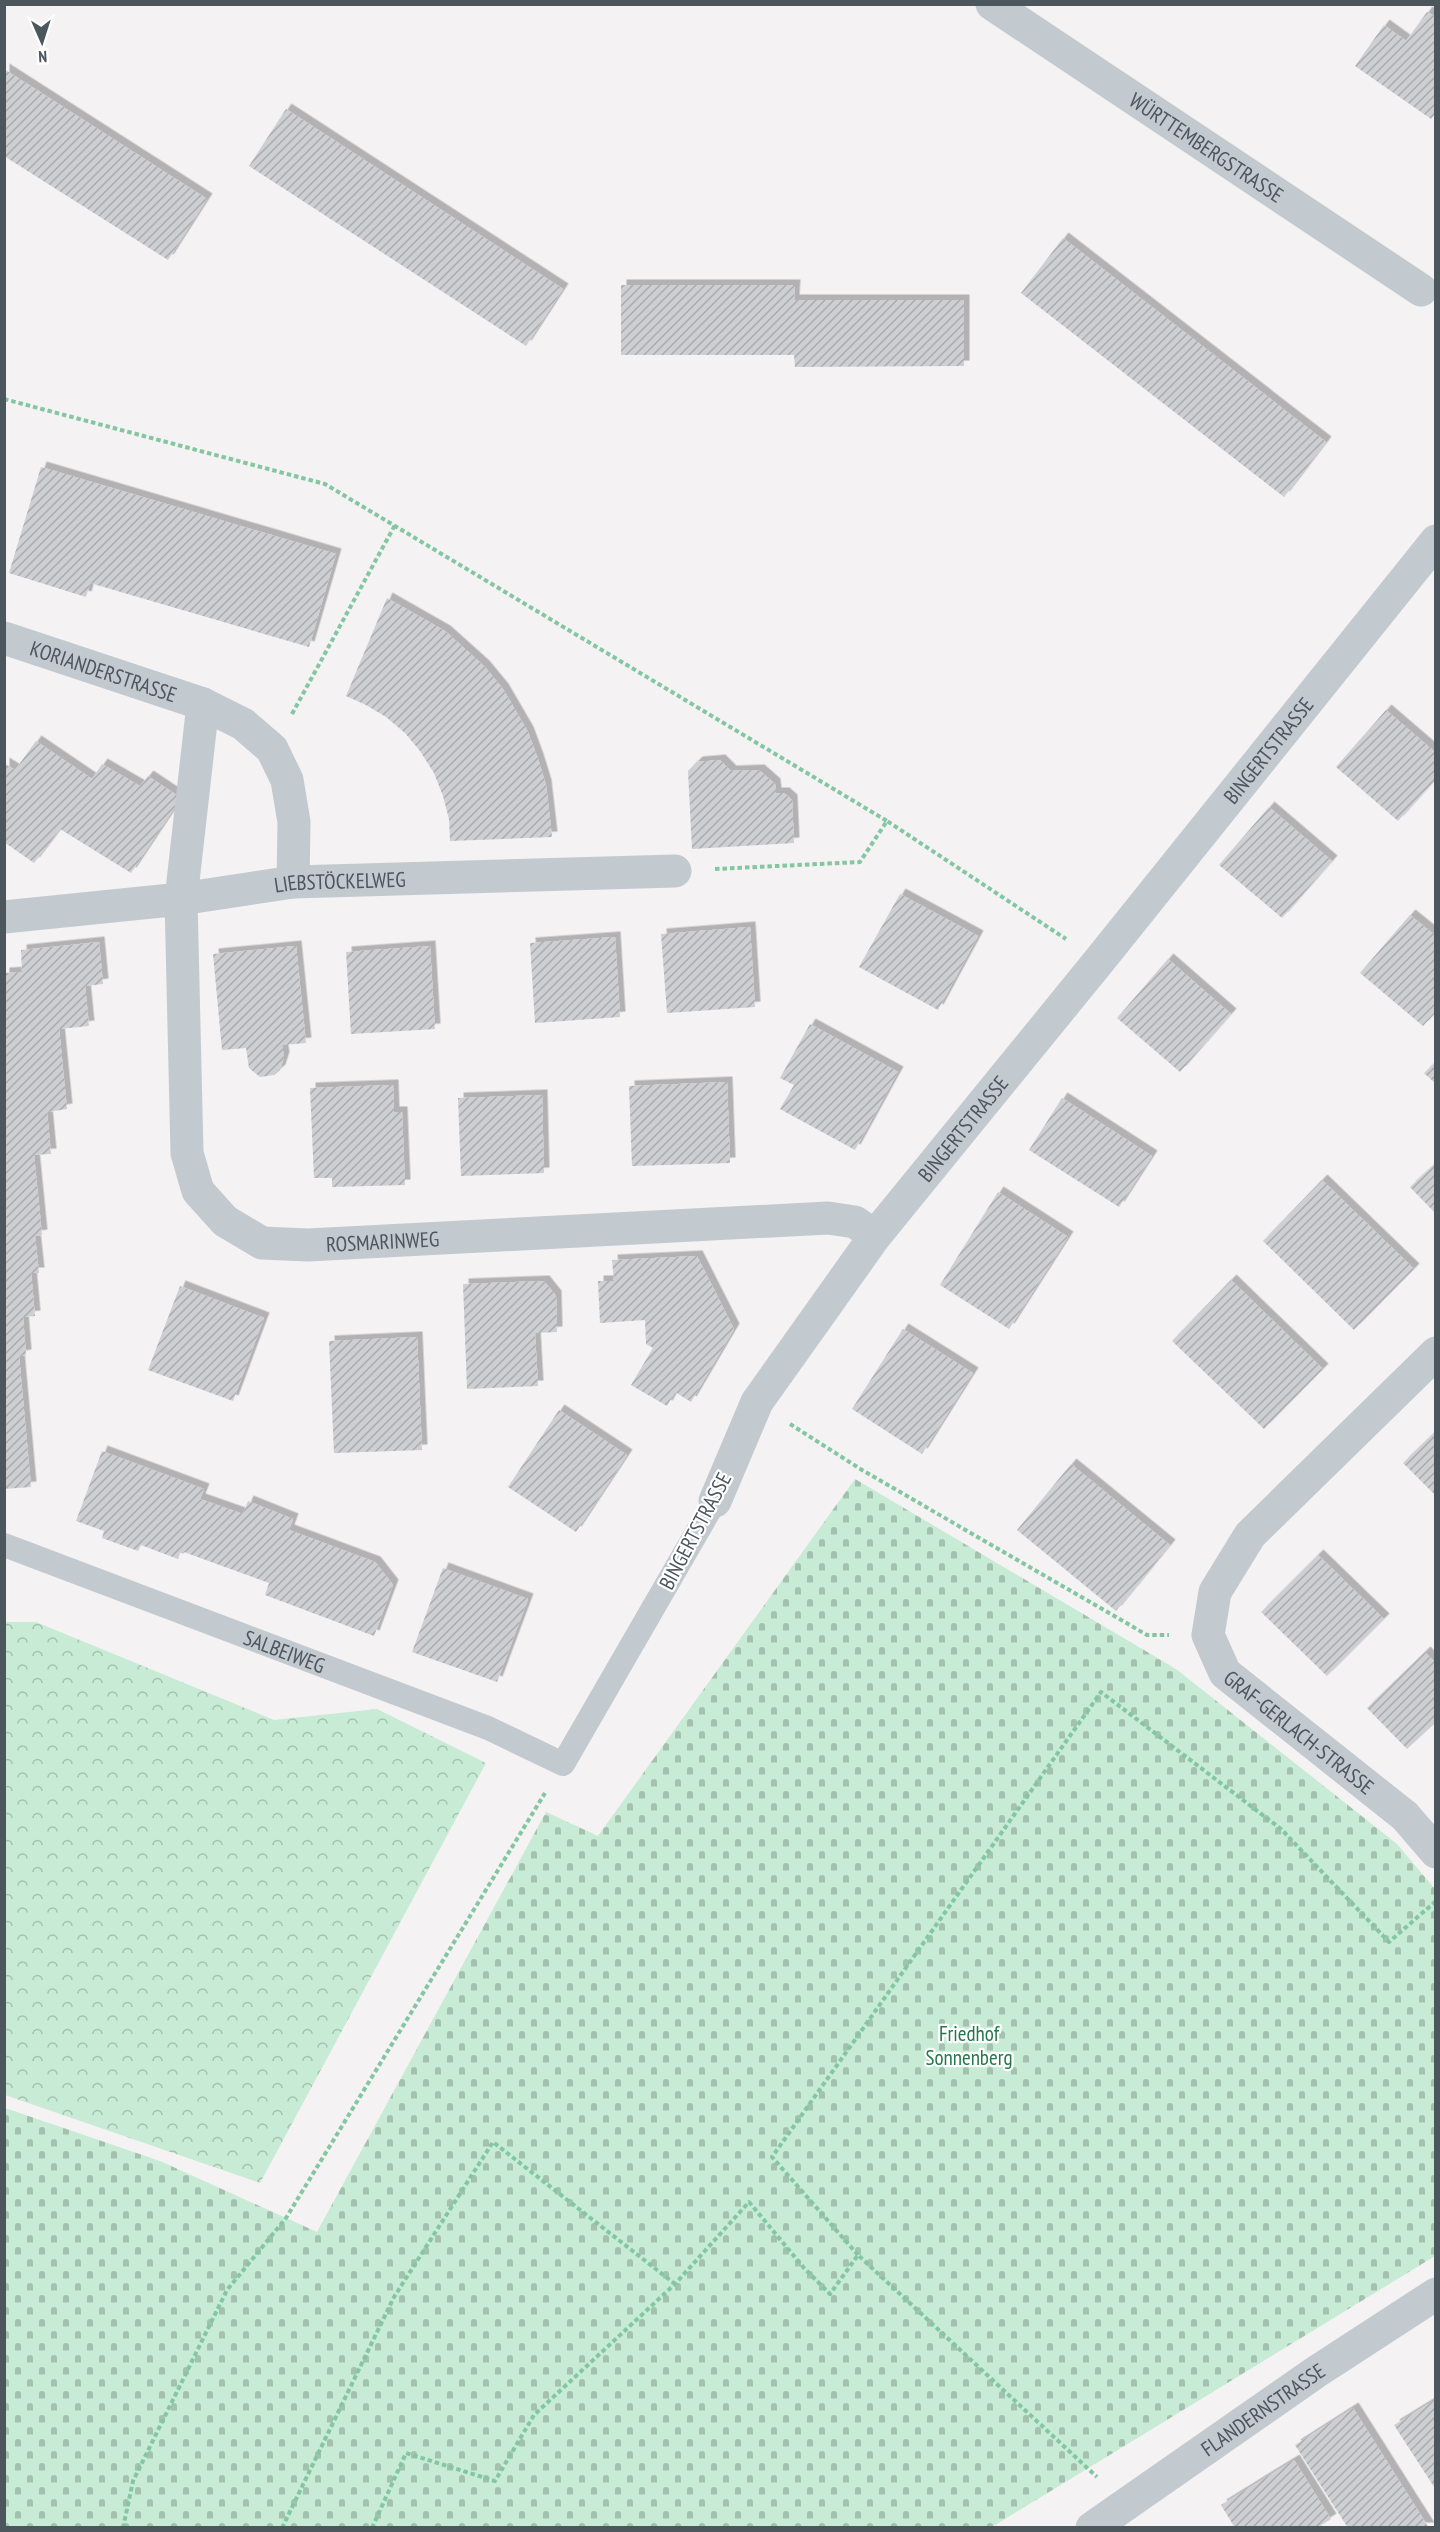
<svg xmlns="http://www.w3.org/2000/svg" width="1440" height="2532" viewBox="0 0 1440 2532" font-family="'PT Sans Narrow',sans-serif">
<defs>
<pattern id="forest-crowns" width="20" height="18" patternUnits="userSpaceOnUse" patternTransform="scale(1.5)"><rect width="20" height="18" fill="#c7ebd4"/><path d="M2 6a3 3 0 1 1 6 0M12 15a3 3 0 1 1 6 0" fill="none" stroke="#a4c1af"/></pattern>
<pattern id="cemetery-stones" width="16" height="16" patternUnits="userSpaceOnUse" patternTransform="scale(1.5)"><rect width="16" height="16" fill="#c7ebd4"/><path d="M2 7V4a2 2 0 0 1 4 0v3zM10 15v-3a2 2 0 0 1 4 0v3z" fill="#a4c1af"/></pattern>
<pattern id="building-hatch" width="6" height="6" patternUnits="userSpaceOnUse" patternTransform="scale(1.5)"><rect width="6" height="6" fill="#cdcfd3"/><path d="M-1 1l2-2M0 6l6-6M5 7l2-2" fill="none" stroke="#a9abae"/></pattern>
<filter id="shadow"><feDropShadow dx="5.5" dy="-5.5" stdDeviation="0" flood-color="#0004"/></filter>
</defs>
<rect width="100%" height="100%" fill="#f4f2f2"/>
<path fill="url(#forest-crowns)" d="M 5,1622 L 36,1622 L 274,1720 L 377,1709 L 486,1763 L 260,2183 L 5,2095 Z"/>
<path fill="url(#cemetery-stones)" d="M 855,1479 L 1176,1669 L 1397,1844 L 1435,1889 L 1435,2256 L 992,2527 L 5,2527 L 5,2108 L 160,2161 L 317,2232 L 546,1812 L 598,1836 Z"/>
<path fill="url(#building-hatch)" filter="url(#shadow)" d="M 1427,12 L 1436,17 L 1436,113 L 1431,119 L 1355,66 L 1384,25 L 1406,41 Z
M 4,69 L 207,199 L 168,260 L 4,156 Z
M 286,109 L 563,289 L 526,346 L 249,166 Z
M 1063,238 L 1326,442 L 1284,497 L 1021,293 Z
M 621,285 L 795,285 L 794,300 L 964,300 L 964,366 L 795,367 L 794,355 L 621,355 Z
M 41,467 L 336,554 L 309,647 L 90,583 L 86,597 L 9,573 Z
M 387,598 L 445,631 L 484,666 L 503,689 L 528,732 L 538,759 L 546,785 L 552,837 L 450,841 L 449,819 L 443,796 L 434,773 L 420,751 L 405,733 L 386,717 L 366,705 L 346,696 Z
M 1386,710 L 1436,753 L 1436,779 L 1398,821 L 1336,767 Z
M 36,741 L 92,779 L 102,764 L 140,786 L 148,776 L 181,798 L 131,873 L 60,829 L 34,863 L 4,842 L 4,763 L 15,770 Z
M 720,760 L 731,771 L 759,770 L 775,784 L 776,793 L 784,793 L 792,800 L 794,843 L 692,849 L 688,771 L 697,762 Z
M 1269,807 L 1332,861 L 1282,918 L 1219,865 Z
M 900,894 L 978,936 L 938,1010 L 859,967 Z
M 1410,915 L 1436,936 L 1436,1012 L 1423,1026 L 1360,973 Z
M 750,927 L 755,1007 L 667,1013 L 661,934 Z
M 615,937 L 620,1017 L 535,1023 L 530,943 Z
M 99,942 L 103,984 L 85,986 L 89,1026 L 59,1029 L 67,1109 L 47,1112 L 51,1154 L 34,1155 L 42,1235 L 35,1236 L 39,1273 L 31,1273 L 35,1316 L 23,1317 L 26,1355 L 19,1356 L 31,1487 L 4,1489 L 4,973 L 22,972 L 21,950 Z
M 296,946 L 306,1043 L 282,1045 L 284,1057 L 280,1070 L 274,1075 L 260,1077 L 249,1068 L 246,1048 L 222,1050 L 213,954 Z
M 430,946 L 435,1029 L 351,1034 L 346,952 Z
M 1168,959 L 1231,1014 L 1180,1072 L 1117,1018 Z
M 810,1024 L 898,1072 L 855,1150 L 780,1109 L 794,1085 L 780,1078 Z
M 1436,1062 L 1436,1084 L 1424,1073 Z
M 727,1082 L 730,1163 L 632,1166 L 629,1086 Z
M 393,1085 L 394,1112 L 402,1112 L 405,1185 L 332,1187 L 332,1178 L 314,1178 L 310,1088 Z
M 542,1095 L 544,1173 L 461,1176 L 458,1098 Z
M 1062,1098 L 1152,1156 L 1119,1207 L 1029,1150 Z
M 1436,1163 L 1436,1214 L 1410,1187 Z
M 1322,1180 L 1414,1269 L 1354,1330 L 1263,1241 Z
M 998,1192 L 1068,1237 L 1009,1329 L 940,1285 Z
M 697,1256 L 734,1329 L 691,1402 L 675,1392 L 667,1406 L 631,1385 L 653,1348 L 646,1344 L 645,1320 L 600,1323 L 598,1281 L 614,1281 L 612,1260 Z
M 1231,1280 L 1323,1369 L 1264,1429 L 1172,1341 Z
M 544,1281 L 556,1296 L 557,1332 L 535,1333 L 538,1386 L 467,1389 L 463,1284 Z
M 180,1286 L 264,1318 L 233,1401 L 148,1370 Z
M 903,1329 L 973,1373 L 922,1454 L 852,1409 Z
M 417,1337 L 422,1450 L 334,1453 L 329,1341 Z
M 559,1410 L 627,1455 L 576,1532 L 508,1487 Z
M 1436,1431 L 1436,1496 L 1403,1463 Z
M 102,1451 L 204,1489 L 200,1499 L 243,1514 L 248,1501 L 293,1519 L 289,1530 L 375,1562 L 393,1585 L 374,1636 L 265,1595 L 269,1583 L 181,1551 L 178,1559 L 141,1545 L 138,1551 L 102,1538 L 104,1531 L 76,1521 Z
M 1071,1464 L 1170,1545 L 1116,1611 L 1017,1530 Z
M 1318,1555 L 1384,1619 L 1327,1676 L 1261,1612 Z
M 443,1568 L 528,1599 L 497,1682 L 412,1652 Z
M 1425,1652 L 1436,1663 L 1436,1722 L 1407,1749 L 1367,1708 Z
M 1433,2401 L 1436,2404 L 1436,2490 L 1394,2425 Z
M 1353,2408 L 1429,2528 L 1348,2528 L 1295,2445 Z
M 1294,2460 L 1331,2519 L 1317,2528 L 1235,2528 L 1221,2505 Z"/>
<g fill="none" stroke-linecap="round" stroke-linejoin="round">
<path stroke="#83c6a2" stroke-width="4" stroke-dasharray="4.5 3" stroke-linecap="butt" d="M 4,399 L 325,484 L 887,821
M 292,714 L 395,525
M 715,869 L 860,862 L 887,821 L 1066,939
M 790,1424 L 862,1470 L 1147,1635 L 1169,1635
M 858,2255 L 772,2157 L 1101,1692 L 1281,1829 L 1389,1942 L 1436,1901
M 123,2528 L 133,2481 L 227,2290 L 286,2218 L 545,1793
M 282,2528 L 394,2297 L 493,2142 L 675,2284
M 372,2528 L 406,2453 L 495,2481 L 534,2415 L 675,2284 L 749,2202 L 804,2268 L 830,2294 L 858,2255 L 1097,2477"/>
<path stroke="#c2c9cf" stroke-width="24" id="s1" d="M 4,1545 L 488,1728 L 563,1764 L 715,1501"/>
<g stroke="#c2c9cf" stroke-width="33">
<path id="s2" d="M 992,4 L 1421,290"/>
<path id="s3" d="M 4,638 L 203,704 L 243,724 L 272,749 L 287,780 L 294,822 L 293,882"/>
<path id="s4" d="M 203,704 L 181,899 L 187,1153 L 198,1191 L 225,1221 L 262,1243 L 308,1245 L 828,1218 L 855,1222 L 875,1236"/>
<path id="s5" d="M 4,917 L 181,899 L 293,882 L 675,871"/>
<path id="s6" d="M 1436,1353 L 1250,1535 L 1215,1592 L 1208,1635 L 1225,1673 L 1405,1816 L 1436,1852"/>
<path id="s7" d="M 715,1501 L 757,1402 L 875,1236 L 1099,961 L 1436,541"/>
<path id="s8" d="M 1092,2528 L 1316,2372 L 1436,2294"/>
</g>
</g>
<g text-anchor="middle" dominant-baseline="central" stroke-width="4.5" stroke-linejoin="round" paint-order="stroke">
<g font-size="21" fill="#4c565d" stroke="#fff">
<text stroke="none"><textPath href="#s2" startOffset="258">WÜRTTEMBERGSTRASSE</textPath></text>
<text stroke="none"><textPath href="#s3" startOffset="105">KORIANDERSTRASSE</textPath></text>
<text stroke="none"><textPath href="#s7" startOffset="936">BINGERTSTRASSE</textPath></text>
<text stroke="none"><textPath href="#s5" startOffset="338">LIEBSTÖCKELWEG</textPath></text>
<text stroke="none"><textPath href="#s7" startOffset="450">BINGERTSTRASSE</textPath></text>
<text stroke="none"><textPath href="#s4" startOffset="694">ROSMARINWEG</textPath></text>
<text transform="translate(695 1531) rotate(-62)">BINGERTSTRASSE</text>
<text stroke="none"><textPath href="#s1" startOffset="300">SALBEIWEG</textPath></text>
<text stroke="none"><textPath href="#s6" startOffset="507">GRAF-GERLACH-STRASSE</textPath></text>
<text stroke="none"><textPath href="#s8" startOffset="208">FLANDERNSTRASSE</textPath></text>
</g>
<g font-size="21" fill="#23784b" stroke="#fff">
<text x="969" y="2033">Friedhof<tspan x="969" dy="24">Sonnenberg</tspan></text>
</g>
</g>
<rect width="1440" height="2532" fill="none" stroke="#4c565d" stroke-width="12"/>
<g transform="translate(42 42) rotate(177)" stroke="#ffffff" stroke-width="4.5" paint-order="stroke">
<path d="M0-4.5L10 22L0 15L-10 22Z" fill="#4c565d"/>
<text y="-9" font-size="16" font-weight="bold" text-anchor="middle" fill="#4c565d">N</text>
</g>
</svg>
